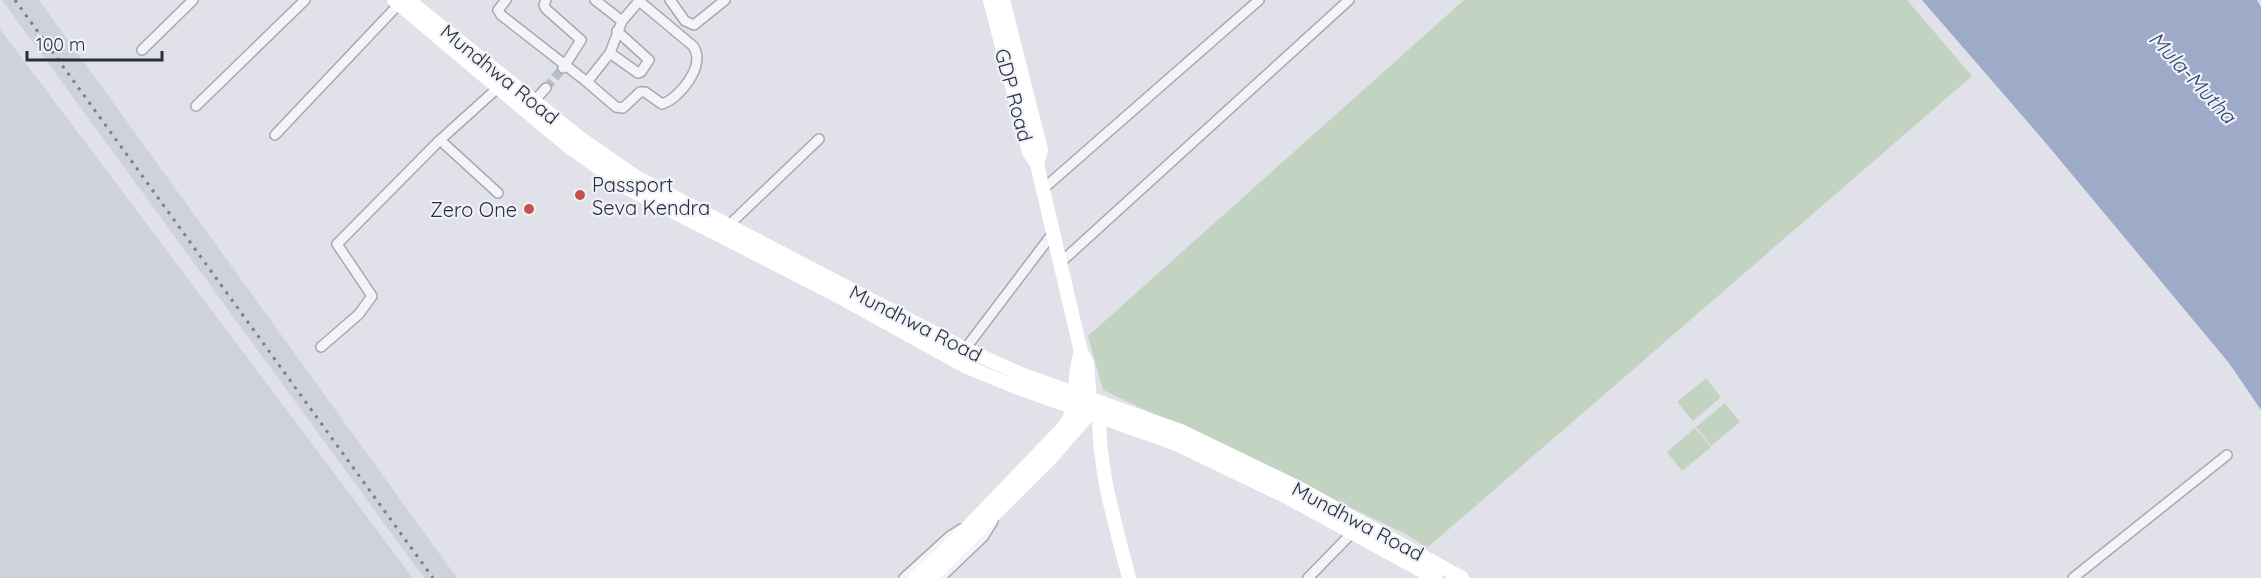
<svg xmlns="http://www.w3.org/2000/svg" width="2261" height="578" viewBox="0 0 2261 578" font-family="Quicksand,sans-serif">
<rect width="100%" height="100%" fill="#e1e2e9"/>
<path fill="#cfd1db" d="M 2,0 L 39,0 L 457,578 L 424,578 Z
M 0,29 L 188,279 L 413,578 L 0,578 Z"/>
<path fill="#c3d3c2" d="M 1464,0 L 1907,0 L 1972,76 L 1427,548 L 1406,534 L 1103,390 L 1088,336 Z
M 1706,378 L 1721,397 L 1693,421 L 1677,402 Z
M 1725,403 L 1740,422 L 1711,446 L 1696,427 Z
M 1695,428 L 1711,447 L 1682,471 L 1667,452 Z"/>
<path fill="#9daac8" d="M 1922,0 L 2257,0 L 2261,7 L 2261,410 L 2229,363 L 2045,142 Z"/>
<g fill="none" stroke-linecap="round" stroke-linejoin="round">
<path stroke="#bcbec7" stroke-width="9" stroke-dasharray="9 4.5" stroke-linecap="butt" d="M 546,88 L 562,69"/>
<defs>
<path id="street" d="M 506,0 L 498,10 L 501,15 L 587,82 L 616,107 L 623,108 L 640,92 L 645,92 L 662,104 C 679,99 707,65 693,46 L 638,0
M 546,0 L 544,5 L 546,9 L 581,40 L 563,68
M 595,0 L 622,21
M 670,0 L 685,21 L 694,25 L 725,0
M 142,50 L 193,0
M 610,53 L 638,73 L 641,72 L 649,60 L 617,31
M 587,82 L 610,53 L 622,21 L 639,1
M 534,101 L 546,88
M 196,106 L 305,0
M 275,135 L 399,4
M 440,140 L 498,193
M 1043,189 L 1259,0
M 729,225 L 819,139
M 1060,263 L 1349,0
M 321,347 L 359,314 L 372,296 L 337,244 L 440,140 L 501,85
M 965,349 L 1053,233
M 904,578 L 950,536 L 961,529
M 940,578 L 983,537 L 993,521
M 1308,578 L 1352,533
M 2073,578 L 2227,455"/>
</defs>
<use href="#street" stroke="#a6a8b3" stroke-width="12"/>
<use href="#street" stroke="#f3f4f7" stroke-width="9"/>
<path stroke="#fff" stroke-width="14" d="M 394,0 L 539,122 L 572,149 L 629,189 L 838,296 L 967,367 L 1016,387 L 1176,444 L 1289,498 L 1435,578
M 408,0 L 580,138 L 636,177 L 965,349 L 1021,374 L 1181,431 L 1295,486 L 1462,578
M 1003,0 L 1041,150 L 1037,164
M 1099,416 C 1099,472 1115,523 1129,578
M 915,578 L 941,555 L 1064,427 C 1081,405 1071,377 1081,352
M 930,578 L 1050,459 L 1091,412 L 1087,363 L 1081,352 L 1037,164 L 1029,152 L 990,0"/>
<path stroke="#7b7f92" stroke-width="3" stroke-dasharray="3 6" stroke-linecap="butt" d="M 15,0 L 433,578"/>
</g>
<g fill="#ca4f4a" stroke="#f0f2f7" stroke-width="2">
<circle cx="580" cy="195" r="6"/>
<circle cx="529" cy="209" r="6"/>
</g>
<g text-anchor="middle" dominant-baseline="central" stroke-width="4.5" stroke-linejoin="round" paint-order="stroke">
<g font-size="20" fill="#2a2e40" stroke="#f0f2f7">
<text transform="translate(500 74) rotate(39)">Mundhwa Road</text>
<text transform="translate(1014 95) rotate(75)">GDP Road</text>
<text transform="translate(916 323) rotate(27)">Mundhwa Road</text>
<text transform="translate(1358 521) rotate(28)">Mundhwa Road</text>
</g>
<g font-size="20" fill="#2a2e40" stroke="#f0f2f7" text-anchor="start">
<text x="592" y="184">Passport<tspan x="592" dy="23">Seva Kendra</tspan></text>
<text x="517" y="209" text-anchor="end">Zero One</text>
</g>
<g font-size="21" font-style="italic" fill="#354573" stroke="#f0f2f7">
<text transform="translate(2193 77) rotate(47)">Mula-Mutha</text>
</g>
</g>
<path d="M27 51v9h135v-9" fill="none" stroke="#2a2e40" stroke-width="3"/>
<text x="36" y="51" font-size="18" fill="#2a2e40" stroke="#f0f2f7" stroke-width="4.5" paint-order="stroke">100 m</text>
</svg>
